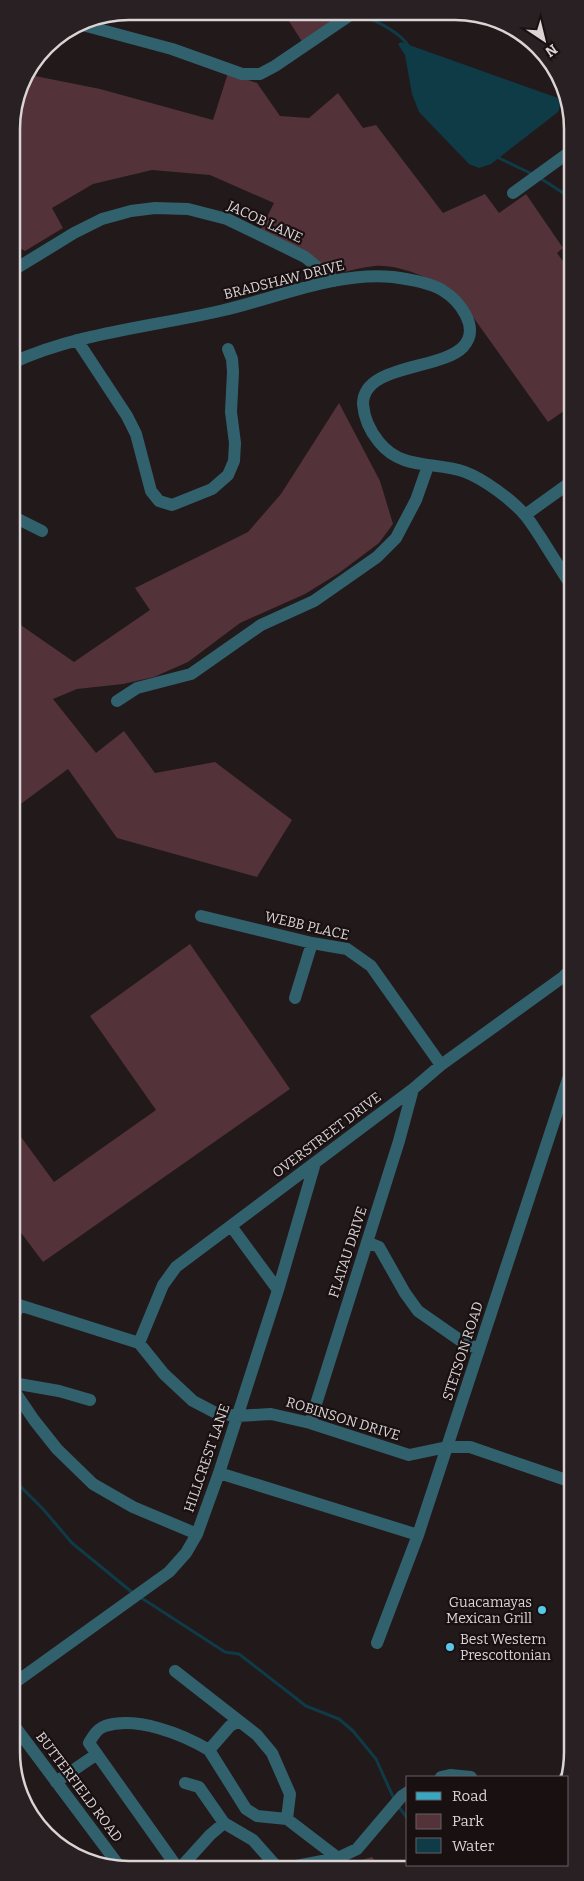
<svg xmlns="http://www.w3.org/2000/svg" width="584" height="1881" viewBox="0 0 584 1881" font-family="Bitter,serif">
<rect width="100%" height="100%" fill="#22191b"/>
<path fill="#543239" d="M 283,12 L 345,13 L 303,43 Z
M 228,73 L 257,83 L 280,116 L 309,118 L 338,93 L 363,128 L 376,125 L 443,213 L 485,194 L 499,213 L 526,194 L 563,248 L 557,253 L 571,272 L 571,406 L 548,422 L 458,296 C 437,281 401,264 375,266 C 362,267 349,271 336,274 L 260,231 L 274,203 L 210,175 L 152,170 L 93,184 L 52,208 L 63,228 L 25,251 L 12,244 L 12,215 L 18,213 L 12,184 L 11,121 L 21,84 L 28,85 L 30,75 L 100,89 L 213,120 Z
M 339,403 L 380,481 L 393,524 L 379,543 L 339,573 L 305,594 L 240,623 L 188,662 L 154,677 L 123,684 L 77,689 L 53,699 L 96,753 L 124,731 L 155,773 L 215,762 L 292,820 L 257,877 L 117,838 L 68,769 L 18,806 L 12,798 L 12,619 L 74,662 L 150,610 L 135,588 L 248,532 L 281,494 Z
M 190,944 L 290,1089 L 43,1262 L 13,1222 L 13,1126 L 54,1182 L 156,1110 L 90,1016 Z
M 372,1857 L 380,1868 L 336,1867 Z"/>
<path fill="#0f3b46" d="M 401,42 L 558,98 L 560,106 L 558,112 L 491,164 L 479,168 L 469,164 L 419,112 L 412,94 L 405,55 L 398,44 Z"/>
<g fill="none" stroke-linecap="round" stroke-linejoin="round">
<path stroke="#0f3b46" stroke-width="3" d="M 357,13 C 375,21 399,30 410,48
M 495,156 L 532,174
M 540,178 L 571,198
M 13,1481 L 18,1484 L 43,1509 L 72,1543 L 133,1593
M 140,1597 L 225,1652 L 239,1654 L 306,1706 L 339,1719 L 353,1731 L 376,1759 L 395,1801
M 398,1806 L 408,1819
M 453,1865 L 455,1868"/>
<path stroke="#32616e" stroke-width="12" d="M 79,24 L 172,49 L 242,74 L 260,74 L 275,66 L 353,13
M 513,193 L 571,151
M 12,271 L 74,233 L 102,219 L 131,211 L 155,208 L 188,209 L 227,219 L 305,257 L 334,281
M 77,340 L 127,416 L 136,434 L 151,491 L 159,501 L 172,505 L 212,489 L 228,475 L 234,461 L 235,443 L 231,412 L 233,372 L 232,359 L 228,349
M 12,363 C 77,333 150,327 220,311 C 274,299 337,271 393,277 C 408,279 429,282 442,290 C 460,301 481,328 463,347 C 441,370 363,364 363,404 C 364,418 370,431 379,442 C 402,471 436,461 465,472 C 484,479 512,500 525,515 C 531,522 536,531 541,538 C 551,554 561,570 571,585
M 525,515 L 571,482
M 12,516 L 42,531
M 117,701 L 137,688 L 191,674 L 261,625 L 314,601 L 377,557 L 396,538 L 416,500 L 428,466
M 12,839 L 15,841
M 201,916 L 312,943 L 347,949 L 371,966 L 441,1065
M 295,998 L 312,943
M 231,1226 L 278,1290
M 367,1242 L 379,1247 L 405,1293 L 418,1311 L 464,1343 L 479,1349
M 13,1301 L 19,1305 L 139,1343 L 164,1374 L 193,1401 L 216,1413 L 237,1416 L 271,1414 L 310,1423 L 409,1455 L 447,1447 L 470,1447 L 572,1482
M 13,1320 L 19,1305
M 139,1343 L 163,1285 L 176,1267 L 413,1089 L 441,1065 L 563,977 L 572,968
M 13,1383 L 59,1391 L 90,1400
M 13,1389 L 34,1420 L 57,1449 L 93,1484 L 133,1507 L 197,1534
M 310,1423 L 399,1141 L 413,1089
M 219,1473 L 418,1535
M 377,1643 L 418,1535 L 572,1067
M 175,1671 L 257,1735 L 272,1753 L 290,1794 L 287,1819
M 13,1684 L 169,1572 L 186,1553 L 197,1534 L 219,1473 L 278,1290 L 315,1163
M 13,1724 L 120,1867
M 209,1750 L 246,1809 L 257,1816 L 287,1819 L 338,1858 L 341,1868
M 209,1750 L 230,1726 L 239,1721
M 441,1777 L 450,1775 L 471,1777
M 56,1782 L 97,1754
M 185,1783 L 199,1787 L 224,1823 L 253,1840 L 277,1867
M 177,1867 L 89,1743 C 93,1736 97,1729 105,1726 C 137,1716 182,1734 209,1750
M 181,1867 L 210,1835 L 224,1823
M 291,1867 L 338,1858 L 357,1849 L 402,1796 L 408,1792"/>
<path stroke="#38a8c2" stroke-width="12" d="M 565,1777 L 569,1773"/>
</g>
<g fill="#59c8e4" stroke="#191012" stroke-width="2">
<circle cx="542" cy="1610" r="5"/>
<circle cx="450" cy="1647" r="5"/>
</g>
<g text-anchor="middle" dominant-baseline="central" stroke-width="4.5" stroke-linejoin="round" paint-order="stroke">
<g font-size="14" fill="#dad4d5" stroke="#191012">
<text transform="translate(265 222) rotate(25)">JACOB LANE</text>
<text transform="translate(284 280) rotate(-14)">BRADSHAW DRIVE</text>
<text transform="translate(307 926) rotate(13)">WEBB PLACE</text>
<text transform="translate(327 1135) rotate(-37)">OVERSTREET DRIVE</text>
<text transform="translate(348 1252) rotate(-72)">FLATAU DRIVE</text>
<text transform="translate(463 1351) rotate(-72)">STETSON ROAD</text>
<text transform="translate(343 1419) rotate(17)">ROBINSON DRIVE</text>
<text transform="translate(207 1458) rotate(-71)">HILLCREST LANE</text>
<text transform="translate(79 1787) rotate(53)">BUTTERFIELD ROAD</text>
</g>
<g font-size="14" fill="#dad4d5" stroke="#191012" text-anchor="end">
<text x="532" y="1602">Guacamayas<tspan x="532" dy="16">Mexican Grill</tspan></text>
<text x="460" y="1639" text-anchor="start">Best Western<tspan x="460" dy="16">Prescottonian</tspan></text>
</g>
</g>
<path d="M0 0H584V1881H0ZM129 20H455A109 109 0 0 1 564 129V1752A109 109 0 0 1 455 1861H129A109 109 0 0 1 20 1752V129A109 109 0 0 1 129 20Z" fill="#282022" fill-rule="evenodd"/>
<path fill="none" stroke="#dad4d5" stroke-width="2.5" d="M129 20H455A109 109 0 0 1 564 129V1752A109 109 0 0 1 455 1861H129A109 109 0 0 1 20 1752V129A109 109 0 0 1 129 20Z"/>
<rect x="406" y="1776" width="162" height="90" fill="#191012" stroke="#665e60"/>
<rect x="416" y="1792" width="25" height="8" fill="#38a8c2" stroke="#665e60"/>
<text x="452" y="1801" font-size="15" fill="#dad4d5">Road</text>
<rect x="416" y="1814" width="25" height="15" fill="#543239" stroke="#665e60"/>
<text x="452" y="1826" font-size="15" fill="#dad4d5">Park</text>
<rect x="416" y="1838" width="25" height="15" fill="#0f3b46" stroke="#665e60"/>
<text x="452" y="1851" font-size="15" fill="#dad4d5">Water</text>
<g transform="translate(544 40) rotate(145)" stroke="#191012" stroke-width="4" paint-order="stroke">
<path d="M0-4L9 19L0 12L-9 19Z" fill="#dad4d5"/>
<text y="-8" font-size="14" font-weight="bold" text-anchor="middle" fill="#dad4d5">N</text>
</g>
</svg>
